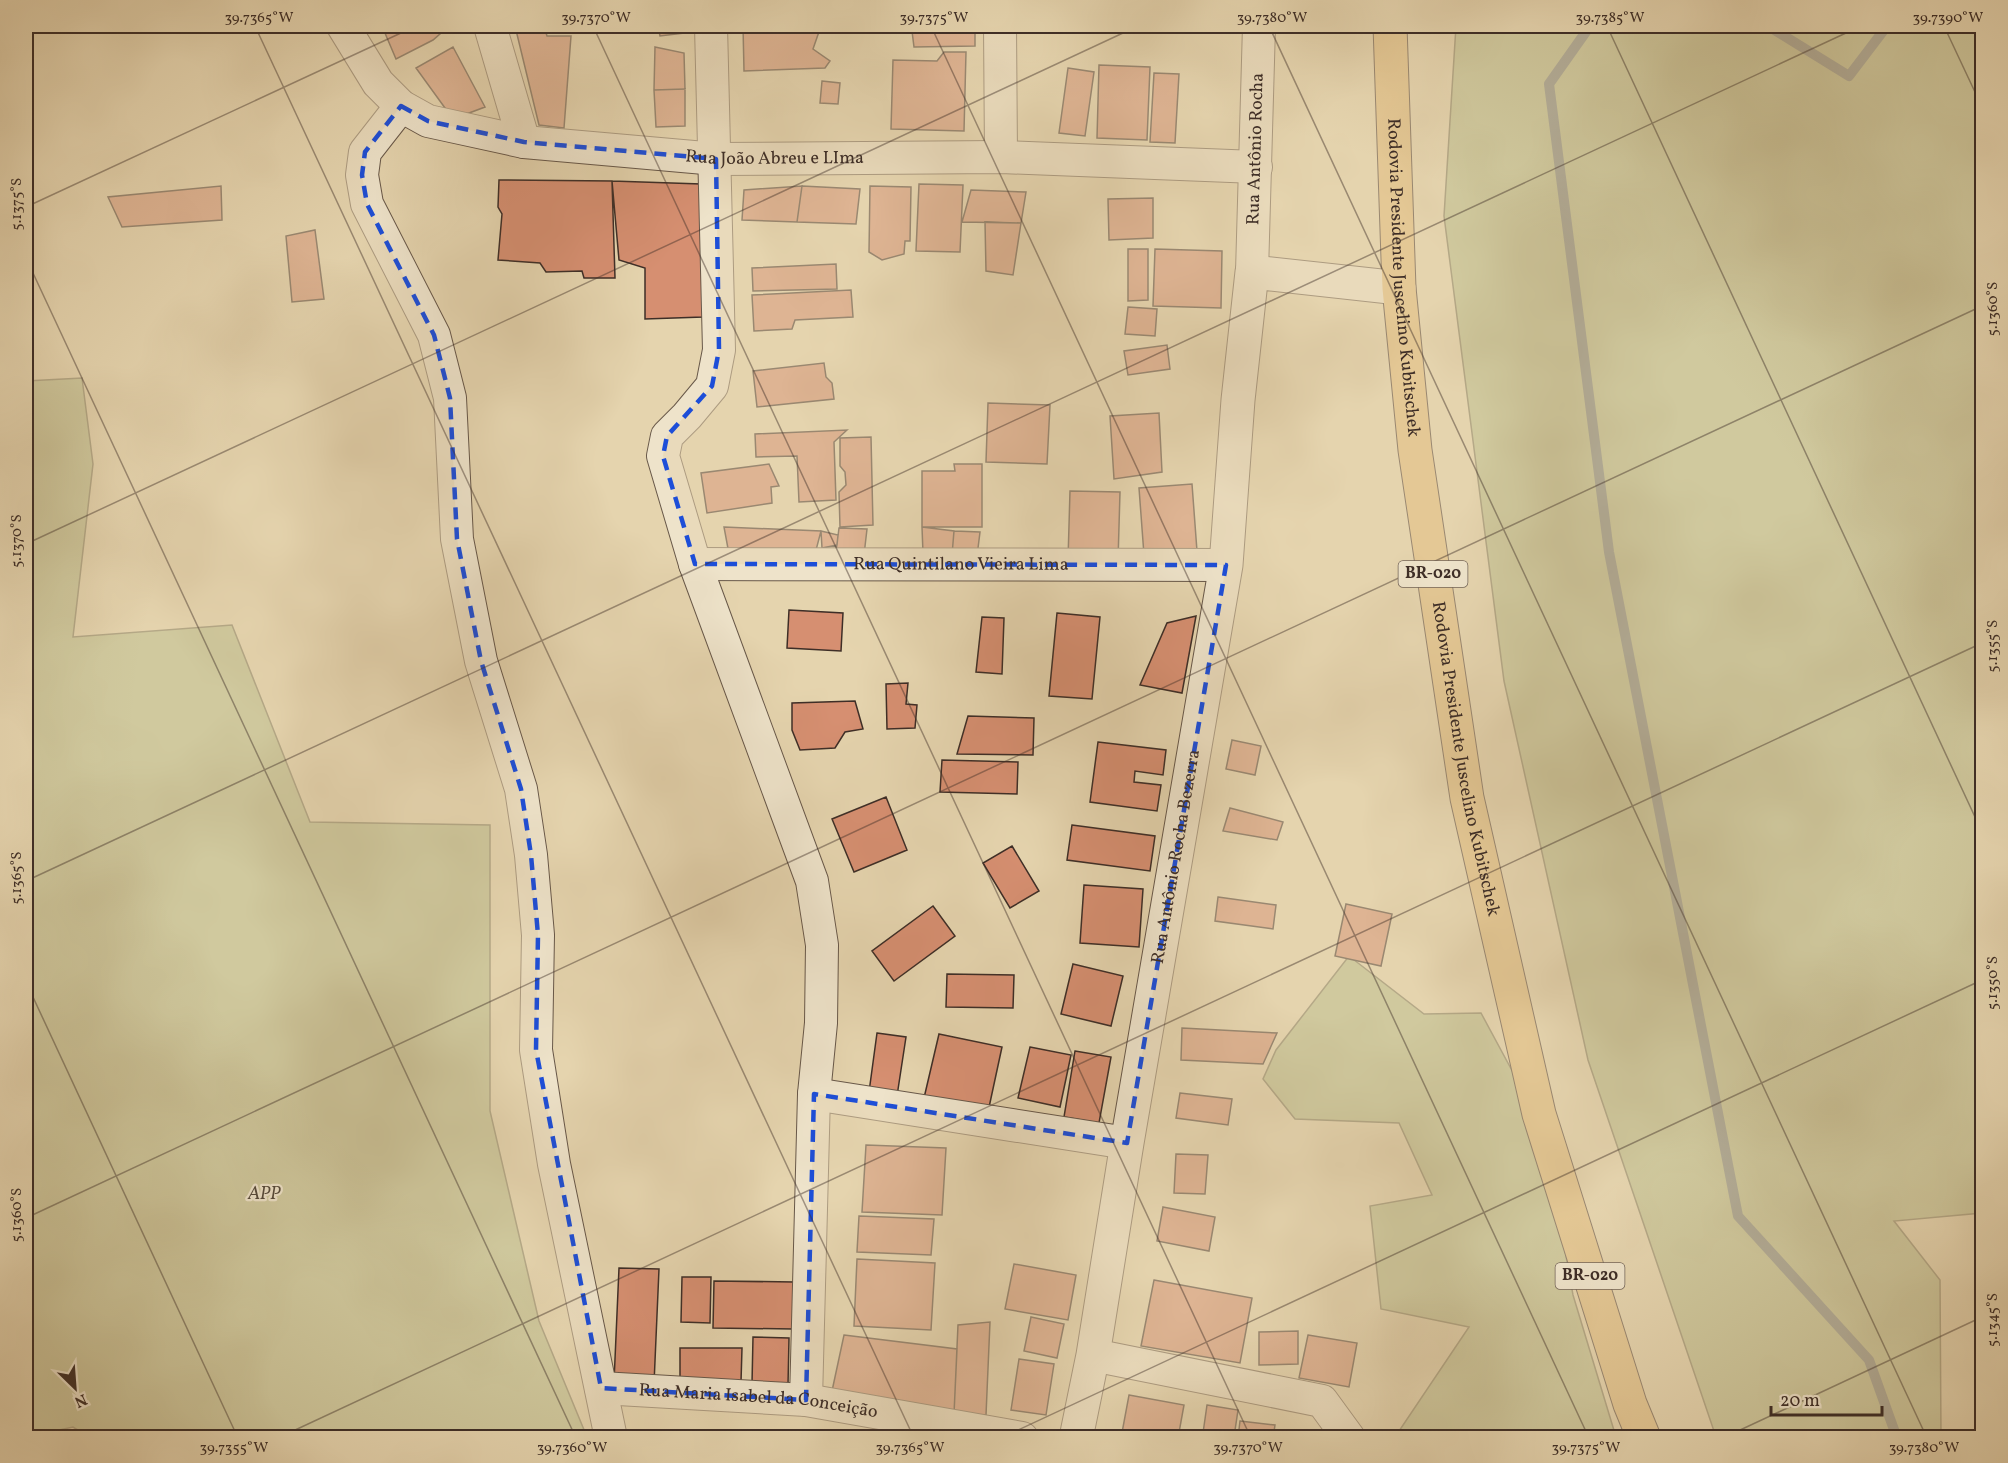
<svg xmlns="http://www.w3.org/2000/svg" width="2008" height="1463" viewBox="0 0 2008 1463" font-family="Vollkorn,serif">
<rect width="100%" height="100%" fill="#e5d4ae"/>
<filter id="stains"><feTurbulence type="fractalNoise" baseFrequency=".00333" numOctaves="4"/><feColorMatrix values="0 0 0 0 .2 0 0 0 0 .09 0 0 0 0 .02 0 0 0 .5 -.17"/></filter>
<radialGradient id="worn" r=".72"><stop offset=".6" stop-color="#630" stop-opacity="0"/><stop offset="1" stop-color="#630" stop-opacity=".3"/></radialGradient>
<path fill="#b6bc89" stroke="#7a7558" stroke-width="1.5" d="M 1456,26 L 1982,26 L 1982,1213 L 1894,1221 L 1940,1280 L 1941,1437 L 1716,1437 L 1588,1060 L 1504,681 L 1444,216 Z
M 82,378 L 93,464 L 73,637 L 232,625 L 310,822 L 490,825 L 490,1111 L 539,1321 L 587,1437 L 91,1438 L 73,1427 L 26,1437 L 26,381 Z
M 1349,956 L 1424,1014 L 1481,1013 L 1543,1128 L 1573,1295 L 1616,1437 L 1395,1437 L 1469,1327 L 1381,1309 L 1370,1206 L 1432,1195 L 1399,1123 L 1295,1119 L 1263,1079 L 1276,1050 Z"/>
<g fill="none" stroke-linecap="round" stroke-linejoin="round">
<path stroke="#757f7c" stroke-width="10" d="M 1590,26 L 1549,84 L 1609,552 L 1738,1216 L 1869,1360 L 1897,1438
M 1768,26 L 1849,76 L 1887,26"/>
</g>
<path fill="#d68f71" stroke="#3e2e27" stroke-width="1.5" d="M 382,26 L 449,26 L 433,40 L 396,59 Z
M 515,26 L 544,26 L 547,36 L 571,36 L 564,128 L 539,125 Z
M 658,26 L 685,26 L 684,33 L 660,36 Z
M 743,26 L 821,26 L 813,49 L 830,61 L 825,68 L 744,71 Z
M 975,30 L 975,46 L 914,47 L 912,31 Z
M 453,47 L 485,107 L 453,119 L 416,68 Z
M 655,47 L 684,53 L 685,89 L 654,90 Z
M 944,52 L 966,52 L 964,131 L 891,129 L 893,60 L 937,61 Z
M 1099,65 L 1150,67 L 1147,140 L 1097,138 Z
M 1068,68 L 1094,72 L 1085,136 L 1059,133 Z
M 1154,73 L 1179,74 L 1175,143 L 1150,142 Z
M 822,81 L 840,83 L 838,104 L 820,103 Z
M 685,89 L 685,126 L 656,127 L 654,90 Z
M 499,180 L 612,181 L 615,278 L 584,278 L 582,271 L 546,272 L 540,263 L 498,260 L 502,214 L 498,207 Z
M 612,181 L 701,184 L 703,317 L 645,319 L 645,268 L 619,260 Z
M 919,184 L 963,185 L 960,252 L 916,251 Z
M 221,186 L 222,220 L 122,227 L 108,197 Z
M 802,186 L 860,189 L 856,224 L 797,222 Z
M 802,186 L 797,222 L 742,220 L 744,190 Z
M 870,186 L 911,187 L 910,241 L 905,241 L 904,254 L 882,260 L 869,252 Z
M 971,190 L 1026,192 L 1021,223 L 962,222 Z
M 1153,198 L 1153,238 L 1109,240 L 1108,199 Z
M 985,222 L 1021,223 L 1013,275 L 986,271 Z
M 315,230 L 324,299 L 292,302 L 286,236 Z
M 1128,249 L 1148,249 L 1148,300 L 1128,301 Z
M 1155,249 L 1222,251 L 1221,308 L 1153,306 Z
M 836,264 L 837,289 L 753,291 L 752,268 Z
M 851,290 L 853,317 L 795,320 L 792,329 L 754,331 L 752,295 Z
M 1128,307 L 1157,309 L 1155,336 L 1125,334 Z
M 1167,345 L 1170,369 L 1128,375 L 1124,351 Z
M 824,363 L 826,377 L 832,383 L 834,399 L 757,407 L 753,371 Z
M 988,403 L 1050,405 L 1047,464 L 986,462 Z
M 1159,413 L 1162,472 L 1114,479 L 1110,416 Z
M 847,430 L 834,442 L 836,500 L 799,502 L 797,456 L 756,457 L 755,434 Z
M 871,437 L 873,525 L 840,527 L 839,492 L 846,485 L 845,472 L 840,466 L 840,438 Z
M 769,464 L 779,486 L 771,487 L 772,503 L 707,513 L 701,473 Z
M 954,464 L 982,464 L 982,527 L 922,527 L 922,471 L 955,471 Z
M 1192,484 L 1197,551 L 1144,555 L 1139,488 Z
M 1070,491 L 1120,492 L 1118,561 L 1068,560 Z
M 724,527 L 821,531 L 815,554 L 729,554 Z
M 922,527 L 954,531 L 952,555 L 923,553 Z
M 839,528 L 867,529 L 864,555 L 836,552 Z
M 821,531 L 838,535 L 837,545 L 822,548 Z
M 954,531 L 980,532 L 977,556 L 952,555 Z
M 789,610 L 843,613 L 841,651 L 787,648 Z
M 1057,613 L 1100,617 L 1092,699 L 1049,696 Z
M 1196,616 L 1182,693 L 1140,685 L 1167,623 Z
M 982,617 L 1004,618 L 1002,674 L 976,672 Z
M 908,683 L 906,704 L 917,705 L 915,728 L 887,729 L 886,684 Z
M 855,701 L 863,729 L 845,732 L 835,748 L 800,750 L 792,730 L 792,703 Z
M 968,716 L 1034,718 L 1033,755 L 957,754 Z
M 1232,740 L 1261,746 L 1255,775 L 1226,769 Z
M 1098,742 L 1166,750 L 1163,775 L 1135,771 L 1134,782 L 1161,785 L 1157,811 L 1090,802 Z
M 942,760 L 1018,762 L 1017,794 L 940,792 Z
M 886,797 L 907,850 L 854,872 L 832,819 Z
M 1230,808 L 1283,822 L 1277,840 L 1223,831 Z
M 1072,825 L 1155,836 L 1150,871 L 1067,860 Z
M 1012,846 L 1039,891 L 1010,908 L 983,863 Z
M 1084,885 L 1143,889 L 1139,947 L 1080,943 Z
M 1218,897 L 1276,905 L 1273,929 L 1215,921 Z
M 1346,904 L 1392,914 L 1381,966 L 1335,956 Z
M 933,906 L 955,936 L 894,981 L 872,951 Z
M 1073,964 L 1123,976 L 1111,1026 L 1061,1014 Z
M 947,974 L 1014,975 L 1013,1008 L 946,1007 Z
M 1182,1028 L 1277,1033 L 1263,1064 L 1181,1060 Z
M 877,1033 L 906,1037 L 897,1096 L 869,1092 Z
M 939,1034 L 1002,1047 L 988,1112 L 924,1098 Z
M 1030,1047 L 1071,1055 L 1060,1107 L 1018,1098 Z
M 1075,1051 L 1111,1057 L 1099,1123 L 1064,1117 Z
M 1180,1093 L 1232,1099 L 1228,1125 L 1176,1118 Z
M 866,1145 L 946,1148 L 942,1215 L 862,1212 Z
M 1176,1154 L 1208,1155 L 1205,1194 L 1174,1193 Z
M 1163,1207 L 1215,1217 L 1209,1251 L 1157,1241 Z
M 859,1216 L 934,1219 L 931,1255 L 857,1252 Z
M 857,1259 L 935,1263 L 931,1330 L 854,1326 Z
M 1014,1264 L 1076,1275 L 1068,1320 L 1005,1309 Z
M 619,1268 L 659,1269 L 654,1384 L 614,1382 Z
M 682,1277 L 711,1277 L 710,1323 L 681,1322 Z
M 1154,1280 L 1252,1298 L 1240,1363 L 1141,1346 Z
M 714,1281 L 794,1282 L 793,1329 L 713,1328 Z
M 1031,1317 L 1064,1324 L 1057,1358 L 1024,1351 Z
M 990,1322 L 986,1415 L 954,1414 L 958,1325 Z
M 1298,1331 L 1298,1364 L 1259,1365 L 1259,1332 Z
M 844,1335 L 957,1349 L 954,1414 L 832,1391 Z
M 1308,1335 L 1357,1343 L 1349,1387 L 1299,1378 Z
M 753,1337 L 789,1338 L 788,1385 L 752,1384 Z
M 680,1348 L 742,1348 L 741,1382 L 680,1382 Z
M 1019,1359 L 1054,1364 L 1046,1415 L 1011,1410 Z
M 1129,1395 L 1184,1405 L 1178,1438 L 1121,1438 Z
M 1207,1405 L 1238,1410 L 1234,1437 L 1203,1433 Z
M 1240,1421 L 1275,1425 L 1273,1438 L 1238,1438 Z"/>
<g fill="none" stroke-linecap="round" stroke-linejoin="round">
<defs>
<g id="minor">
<path id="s1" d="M 343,26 L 378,83 L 401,106 L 428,121 L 524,142 L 716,159 L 1001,157 L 1256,167"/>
<path d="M 490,26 L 524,142"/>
<path d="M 711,26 L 719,350 L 712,386 L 687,416 L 667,436 L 663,456 L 695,564 L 812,881 L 822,945 L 821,1023 L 814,1094 L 806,1400"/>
<path d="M 1000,26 L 1001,157"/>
<path d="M 401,106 L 365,152 L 362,175 L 367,204 L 434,335 L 450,398 L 457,539 L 481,661 L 521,789 L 531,855 L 538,935 L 536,1050 L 554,1164 L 611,1438"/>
<path id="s2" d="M 1252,272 L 1259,26"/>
<path id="s3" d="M 695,564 L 1226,565"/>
<path d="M 814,1094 L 1127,1143"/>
<path d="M 1093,1355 L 1322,1401 L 1349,1438"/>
<path id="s4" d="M 601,1388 L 806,1400 L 1022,1438"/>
</g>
<g id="tertiary">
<path id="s5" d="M 1076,1438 L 1093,1355 L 1127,1143 L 1226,565 L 1238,400 L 1252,272 L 1399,288"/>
</g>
<g id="trunk">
<path id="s6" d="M 1390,26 L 1399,288 L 1415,450 L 1467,798 L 1539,1114 L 1630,1404 L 1644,1438"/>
</g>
</defs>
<use href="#minor" stroke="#685849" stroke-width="34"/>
<use href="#tertiary" stroke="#685849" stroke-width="35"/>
<use href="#trunk" stroke="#3e2e27" stroke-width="35"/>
<use href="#minor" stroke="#eee3ca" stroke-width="32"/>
<use href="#tertiary" stroke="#eee3ca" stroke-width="33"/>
<use href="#trunk" stroke="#e2ba77" stroke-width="33"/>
</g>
<path d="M0 0H2008V1463H0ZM 401,106 L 428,121 L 524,142 L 716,159 L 719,350 L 712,386 L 667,436 L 663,456 L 695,564 L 1226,565 L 1127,1143 L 814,1094 L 806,1400 L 601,1388 L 536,1050 L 538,935 L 531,855 L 521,789 L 481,661 L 457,539 L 450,398 L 434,335 L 367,204 L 362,175 L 365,152 Z" fill="#e5d4ae" fill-opacity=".55" fill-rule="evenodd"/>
<path fill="none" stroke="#1d4ed8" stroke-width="4.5" stroke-dasharray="12 8" stroke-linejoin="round" d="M 401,106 L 428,121 L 524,142 L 716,159 L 719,350 L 712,386 L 667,436 L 663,456 L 695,564 L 1226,565 L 1127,1143 L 814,1094 L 806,1400 L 601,1388 L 536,1050 L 538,935 L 531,855 L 521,789 L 481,661 L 457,539 L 450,398 L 434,335 L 367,204 L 362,175 L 365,152 Z"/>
<path fill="none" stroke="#3e2e27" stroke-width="1.5" stroke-opacity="0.45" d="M 255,26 L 914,1438M 593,26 L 1251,1438M 931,26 L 1589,1438M 1269,26 L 1927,1438M 1607,26 L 1982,832M 1944,26 L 1982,107M 26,207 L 416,26M 26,258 L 576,1438M 26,544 L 1138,26M 26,881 L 1861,26M 26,982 L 238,1438M 26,1218 L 1982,306M 278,1438 L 1982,643M 1001,1438 L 1982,980M 1723,1438 L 1982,1317"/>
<g text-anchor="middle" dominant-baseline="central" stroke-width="4.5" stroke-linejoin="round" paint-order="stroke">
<g fill="#eee3ca" stroke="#736458" stroke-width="1.5">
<rect x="1398.5" y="561" width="69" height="26" rx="4.5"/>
<rect x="1555.5" y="1263" width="69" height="26" rx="4.5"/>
</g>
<g font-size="16" font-weight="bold" fill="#3e2e27">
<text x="1433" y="574">BR-020</text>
<text x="1590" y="1276">BR-020</text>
</g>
<g font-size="18" fill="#3e2e27" stroke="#eee3ca">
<text stroke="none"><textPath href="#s2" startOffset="123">Rua Antônio Rocha</textPath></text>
<text stroke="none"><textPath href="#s1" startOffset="480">Rua João Abreu e LIma</textPath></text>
<text stroke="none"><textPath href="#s6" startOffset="252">Rodovia Presidente Juscelino Kubitschek</textPath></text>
<text stroke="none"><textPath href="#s3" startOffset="266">Rua Quintilano Vieira Lima</textPath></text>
<text stroke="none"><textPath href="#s6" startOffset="738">Rodovia Presidente Juscelino Kubitschek</textPath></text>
<text stroke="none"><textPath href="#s5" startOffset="590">Rua Antônio Rocha Bezerra</textPath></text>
<text stroke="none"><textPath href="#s4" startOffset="158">Rua Maria Isabel da Conceição</textPath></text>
</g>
<g font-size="18" font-style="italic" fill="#564a3b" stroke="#eee3ca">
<text x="264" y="1194">APP</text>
</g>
</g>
<rect width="2008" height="1463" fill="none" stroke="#e5d4ae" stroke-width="66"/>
<g transform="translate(75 1388) rotate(155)" stroke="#eee3ca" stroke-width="4.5" paint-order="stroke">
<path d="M0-4.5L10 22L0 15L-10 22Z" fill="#3e2e27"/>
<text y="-9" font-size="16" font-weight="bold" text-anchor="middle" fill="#3e2e27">N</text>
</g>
<path d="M1771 1406v9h111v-9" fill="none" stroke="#3e2e27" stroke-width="3"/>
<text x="1780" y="1406" font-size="18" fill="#3e2e27" stroke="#eee3ca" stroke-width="4.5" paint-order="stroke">20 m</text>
<rect x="33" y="33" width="1942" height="1397" fill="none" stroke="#3e2e27" stroke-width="2"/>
<g font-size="15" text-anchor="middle" fill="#3e2e27">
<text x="259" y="22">39.7365°W</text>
<text x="596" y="22">39.7370°W</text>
<text x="934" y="22">39.7375°W</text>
<text x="1272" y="22">39.7380°W</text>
<text x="1610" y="22">39.7385°W</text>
<text x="1948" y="22">39.7390°W</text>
<text transform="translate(16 204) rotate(-90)" y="5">5.1375°S</text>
<text transform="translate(1992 309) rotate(-90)" y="5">5.1360°S</text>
<text transform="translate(16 541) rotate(-90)" y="5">5.1370°S</text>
<text transform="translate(1992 646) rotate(-90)" y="5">5.1355°S</text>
<text transform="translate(16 878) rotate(-90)" y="5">5.1365°S</text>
<text transform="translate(1992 983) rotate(-90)" y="5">5.1350°S</text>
<text transform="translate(16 1215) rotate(-90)" y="5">5.1360°S</text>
<text transform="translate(1992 1320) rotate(-90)" y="5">5.1345°S</text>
<text x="234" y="1452">39.7355°W</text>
<text x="572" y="1452">39.7360°W</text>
<text x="910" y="1452">39.7365°W</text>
<text x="1248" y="1452">39.7370°W</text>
<text x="1586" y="1452">39.7375°W</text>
<text x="1924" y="1452">39.7380°W</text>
</g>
<rect width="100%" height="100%" filter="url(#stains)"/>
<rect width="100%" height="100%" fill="url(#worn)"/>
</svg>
